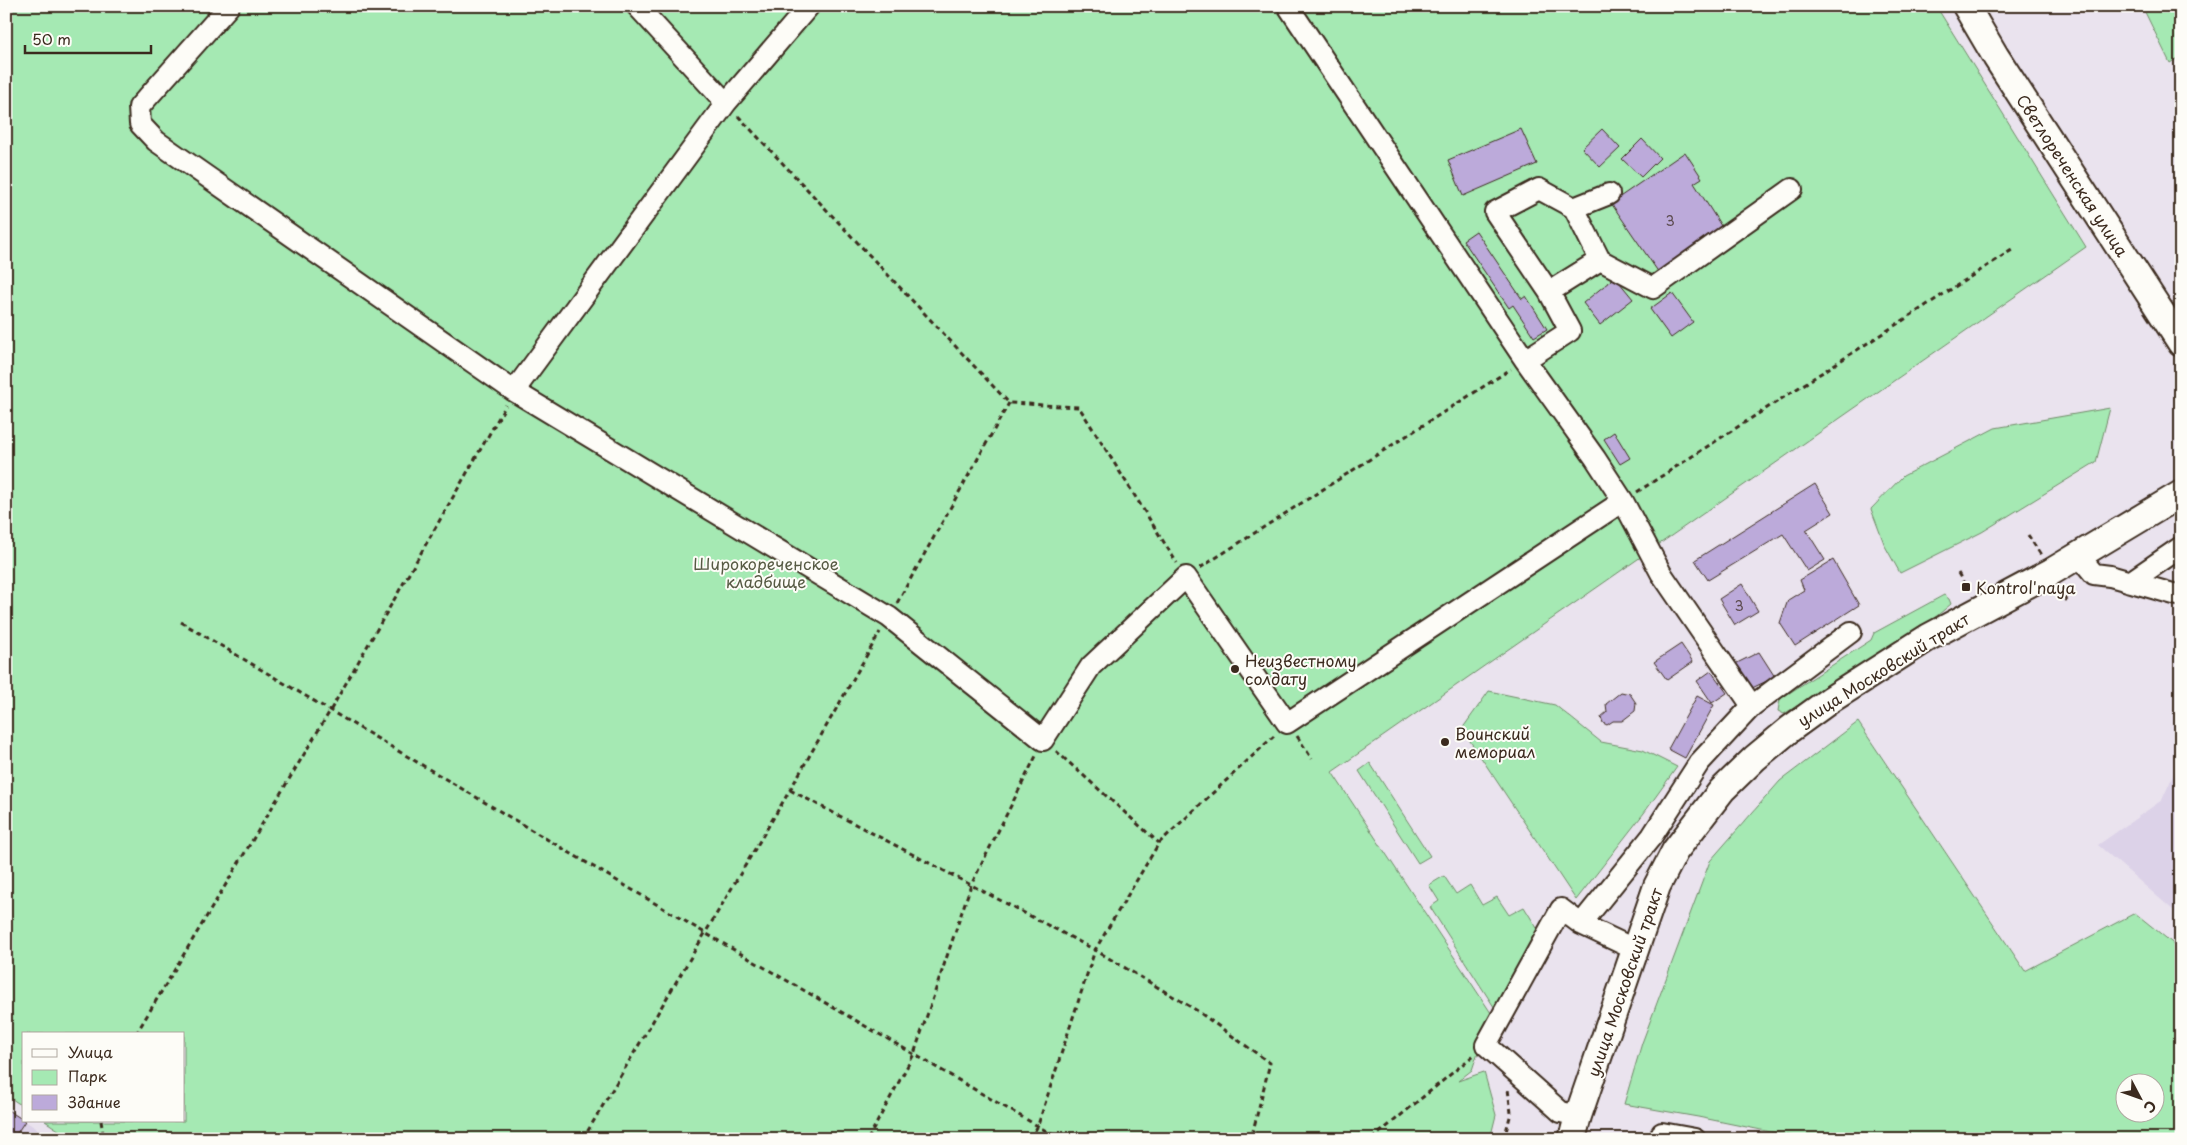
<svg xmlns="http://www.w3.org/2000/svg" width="2187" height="1145" viewBox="0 0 2187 1145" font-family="'Playpen Sans',sans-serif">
<rect width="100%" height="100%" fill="#eae3ee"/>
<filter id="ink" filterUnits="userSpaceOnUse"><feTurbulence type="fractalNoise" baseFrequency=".02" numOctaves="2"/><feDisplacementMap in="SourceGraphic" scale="10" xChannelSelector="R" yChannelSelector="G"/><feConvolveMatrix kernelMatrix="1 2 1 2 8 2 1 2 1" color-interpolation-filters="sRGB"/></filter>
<g filter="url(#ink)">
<path fill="#dcd2e8" d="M 2181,758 L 2181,917 L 2098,845 L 2162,800 Z
M 25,1121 L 53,1139 L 13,1139 Z"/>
<path fill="#a5e9b3" stroke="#708a68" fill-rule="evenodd" d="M 6,6 L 1936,6 L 2086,247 L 1332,772 L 1491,1013 L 1472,1070 L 1458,1081 L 1484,1072 L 1496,1115 L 1490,1139 L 72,1139 L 45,1121 L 184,1121 L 184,1034 L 24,1034 L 24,1107 L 6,1095 Z
M 2142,6 L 2181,6 L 2181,56 L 2170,63 Z
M 2110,408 L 2096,462 L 1982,532 L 1900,573 L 1885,546 L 1871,509 L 1903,476 L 1995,428 Z
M 1944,595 L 1949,599 L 1951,604 L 1932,620 L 1784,714 L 1778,711 L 1780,699 L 1871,640 L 1874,633 Z
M 1489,691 L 1555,705 L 1601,742 L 1643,750 L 1677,767 L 1644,813 L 1576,900 L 1462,729 Z
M 1858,722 L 2025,971 L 2135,913 L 2181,950 L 2181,1139 L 1805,1139 L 1698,1117 L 1624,1104 L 1642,1043 L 1710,861 L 1780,781 ZM 2124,1082 L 2154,1082 L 2154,1112 L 2124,1112 Z
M 1370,763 L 1430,856 L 1418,863 L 1359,771 Z
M 1444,876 L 1456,894 L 1470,885 L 1482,905 L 1497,897 L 1509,915 L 1524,907 L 1540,933 L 1496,1010 L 1430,907 L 1439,901 L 1429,885 Z"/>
<path fill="#bcaada" stroke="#3b2a1e" d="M 1521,129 L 1537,164 L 1463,196 L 1448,160 Z
M 1602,129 L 1620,148 L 1600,167 L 1582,148 Z
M 1642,139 L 1660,158 L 1641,177 L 1622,159 Z
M 1685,152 L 1702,178 L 1694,183 L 1723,229 L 1659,273 L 1611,203 Z
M 1476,231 L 1522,299 L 1526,296 L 1547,329 L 1534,337 L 1513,305 L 1509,308 L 1463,240 Z
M 1615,277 L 1633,299 L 1600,325 L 1583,303 Z
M 1672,293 L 1693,322 L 1671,338 L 1650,309 Z
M 1614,432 L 1630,458 L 1620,464 L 1604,439 Z
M 1815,484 L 1833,513 L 1806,530 L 1825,560 L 1807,571 L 1783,534 L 1708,580 L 1695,560 Z
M 1833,560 L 1859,605 L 1795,646 L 1780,623 L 1788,600 L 1804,590 L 1800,580 Z
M 1742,584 L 1758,611 L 1735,625 L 1719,599 Z
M 1681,644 L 1693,662 L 1667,680 L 1654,662 Z
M 1759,652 L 1775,677 L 1748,690 L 1735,664 Z
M 1711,671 L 1727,693 L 1712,703 L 1697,681 Z
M 1621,692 L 1630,694 L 1636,703 L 1635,711 L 1622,721 L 1613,721 L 1607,725 L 1603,723 L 1601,717 L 1607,712 L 1606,704 Z
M 1697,696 L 1714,705 L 1685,758 L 1668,749 Z
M 6,1109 L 25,1121 L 13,1139 L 6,1139 Z"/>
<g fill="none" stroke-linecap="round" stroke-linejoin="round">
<defs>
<path id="minor" d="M 229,6 L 139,107 L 140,124 L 156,141 L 514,391 L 889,617 L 1043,740 L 1091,666 L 1186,577 L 1287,723 L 1623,501
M 637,6 L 726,103
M 1288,6 L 1525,360 L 1595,458 L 1623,501 L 1661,573 L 1752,706
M 1574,208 L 1609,194
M 1549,292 L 1600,260 L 1653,288 L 1792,189
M 1525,360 L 1570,331 L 1549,292 L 1495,212 L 1539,189 L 1574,208 L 1600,260
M 514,391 L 726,103 L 809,6
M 2079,556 L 2094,574 L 2110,576 L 2177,595 L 2181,593
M 2130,582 L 2181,547
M 1581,924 L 1652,836 L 1699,763 L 1752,706 L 1851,632
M 1578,1116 L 1561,1112 L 1486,1045 L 1561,909 L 1581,924 L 1636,950
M 1661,1139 L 1662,1133 L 1695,1139"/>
<path id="major" d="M 1966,6 L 1996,57 L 2181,343
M 1572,1139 L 1578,1116 L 1657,886 L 1675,851 L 1722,790 L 1755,758 L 1790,729 L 1830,700 L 1929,637 L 2051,572 L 2181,494"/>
</defs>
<use href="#minor" stroke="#3b2a1e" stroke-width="24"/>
<use href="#major" stroke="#3b2a1e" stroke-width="30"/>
<path stroke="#3b2a1e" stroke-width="3" stroke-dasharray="5 4" stroke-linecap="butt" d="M 1805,6 L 1809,9
M 738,116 L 1009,403 L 1079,407 L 1177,563
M 1637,492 L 2015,248
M 2028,535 L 2041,555
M 1200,568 L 1511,369
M 1958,573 L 1966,587
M 2060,589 L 2067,601
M 897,603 L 1009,403
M 181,622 L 705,933 L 1060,1139
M 1297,736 L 1312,759
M 1056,751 L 1159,843
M 790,790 L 1095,950 L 1196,1010 L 1270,1063 L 1251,1139
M 136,1034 L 330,711 L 506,405
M 101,1121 L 104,1139
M 583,1139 L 790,790 L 880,632
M 868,1139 L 914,1054 L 971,885 L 1036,756
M 1031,1139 L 1038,1125 L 1095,950 L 1159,843 L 1274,736
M 1372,1139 L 1474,1055
M 1504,1139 L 1511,1113 L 1508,1089"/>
<use href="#minor" stroke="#fdfcf7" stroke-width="20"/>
<use href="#major" stroke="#fdfcf7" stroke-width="26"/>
</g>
</g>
<g fill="#3b2a1e" stroke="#fdfcf7" stroke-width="2">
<rect x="1961" y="582" width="10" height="10" rx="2.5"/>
<circle cx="1235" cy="669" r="5"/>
<circle cx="1445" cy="742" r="5"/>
</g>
<g text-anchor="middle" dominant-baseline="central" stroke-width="4" stroke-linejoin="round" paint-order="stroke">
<g font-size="14" fill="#5b4a4d">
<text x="1670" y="220">3</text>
<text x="1739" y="605">3</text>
</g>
<g font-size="16" fill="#3b2a1e" stroke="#fdfcf7">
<text transform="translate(2073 175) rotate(57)">Светлореченская улица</text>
<text transform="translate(1883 669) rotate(-32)">улица Московский тракт</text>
<text transform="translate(1624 982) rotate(-71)">улица Московский тракт</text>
</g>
<g font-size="16" fill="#565a43" stroke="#fdfcf7">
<text x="766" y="563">Широкореченское<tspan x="766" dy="18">кладбище</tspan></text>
</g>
<g font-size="16" fill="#3b2a1e" stroke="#fdfcf7" text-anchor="start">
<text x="1976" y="587">Kontrol'naya</text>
<text x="1245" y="660">Неизвестному<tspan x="1245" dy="18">солдату</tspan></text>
<text x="1455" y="733">Воинский<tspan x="1455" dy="18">мемориал</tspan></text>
</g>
</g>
<rect width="2187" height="1145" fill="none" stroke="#fdfcf7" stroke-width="25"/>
<rect x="12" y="12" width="2162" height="1120" fill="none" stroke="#3b2a1e" stroke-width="2" filter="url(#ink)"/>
<rect x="22" y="1032" width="162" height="90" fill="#fdfcf7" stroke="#afa8a0"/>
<rect x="32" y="1049" width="25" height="8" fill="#fdfcf7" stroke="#afa8a0"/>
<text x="68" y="1058" font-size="15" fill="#3b2a1e">Улица</text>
<rect x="32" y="1070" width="25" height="15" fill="#a5e9b3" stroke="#afa8a0"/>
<text x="68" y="1082" font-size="15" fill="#3b2a1e">Парк</text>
<rect x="32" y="1095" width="25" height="15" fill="#bcaada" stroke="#afa8a0"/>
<text x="68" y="1108" font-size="15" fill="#3b2a1e">Здание</text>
<g transform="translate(2140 1098) rotate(131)"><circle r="24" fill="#fdfcf7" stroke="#afa8a0"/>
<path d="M0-4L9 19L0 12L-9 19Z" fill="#3b2a1e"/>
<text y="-8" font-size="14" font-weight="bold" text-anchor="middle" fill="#3b2a1e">С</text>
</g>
<path d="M25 45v8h126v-8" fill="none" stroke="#3b2a1e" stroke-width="2.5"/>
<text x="32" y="45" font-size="15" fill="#3b2a1e" stroke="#fdfcf7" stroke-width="4" paint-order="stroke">50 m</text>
</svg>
